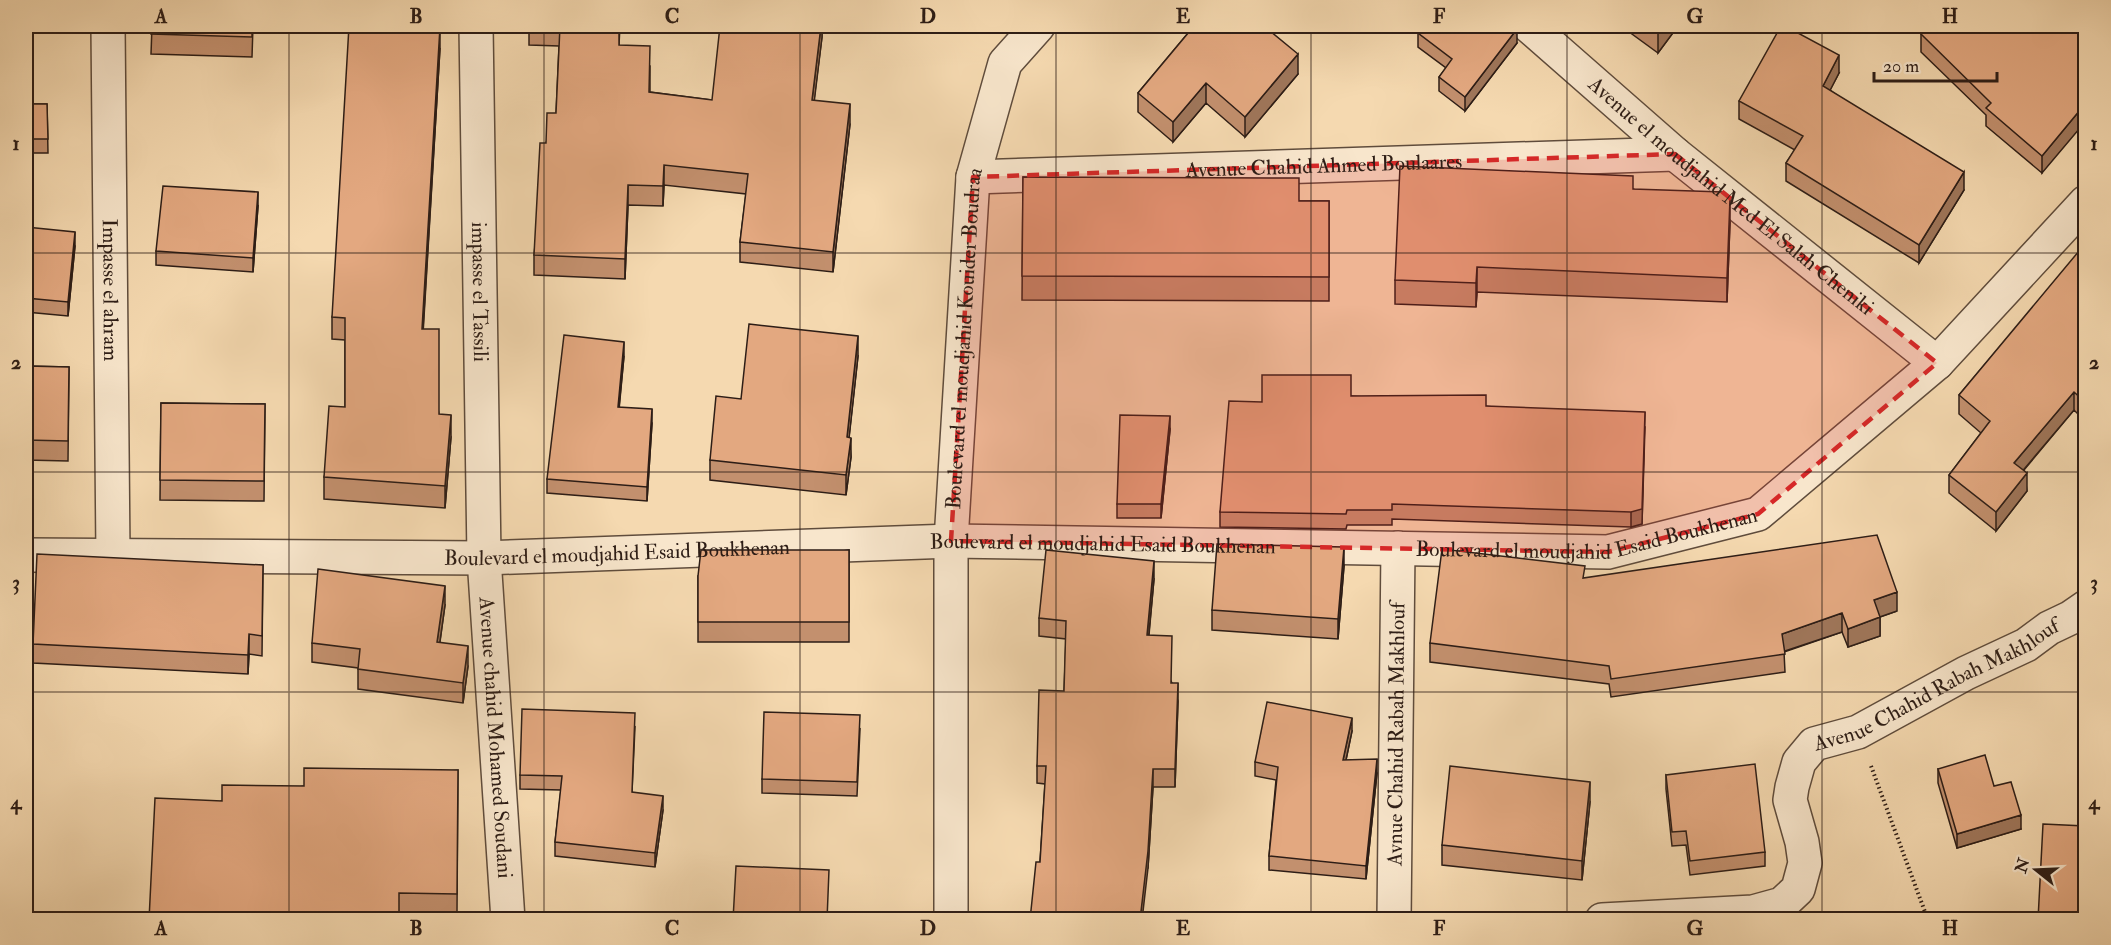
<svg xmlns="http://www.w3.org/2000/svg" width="2111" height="945" viewBox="0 0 2111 945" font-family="'IM FELL Double Pica',serif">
<rect width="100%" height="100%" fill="#f5d9b0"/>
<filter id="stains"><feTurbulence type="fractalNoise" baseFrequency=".00333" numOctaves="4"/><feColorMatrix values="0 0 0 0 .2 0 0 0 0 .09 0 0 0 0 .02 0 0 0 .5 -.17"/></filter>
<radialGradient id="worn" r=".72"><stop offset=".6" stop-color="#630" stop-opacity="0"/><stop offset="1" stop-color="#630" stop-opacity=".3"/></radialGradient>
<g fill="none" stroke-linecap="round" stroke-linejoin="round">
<defs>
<g id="minor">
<path id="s1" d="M 108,26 L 113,555"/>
<path id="s2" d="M 476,26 L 484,558 L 508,920"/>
<path id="s3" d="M 1529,26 L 1675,154 L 1937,363"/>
<path id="s4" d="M 973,177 L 1675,154"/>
<path id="s5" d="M 26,555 L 484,558 L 951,541 L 1608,552 L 1758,514 L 1937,363 L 2086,202"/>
<path id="s6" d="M 951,920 L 951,541 L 973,177 L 1005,63 L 1038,26"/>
<path id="s7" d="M 1394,920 L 1398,548"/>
<path id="s8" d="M 1602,920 L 1753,912 L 1782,904 L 1798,889 L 1805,863 L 1802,842 L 1790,800 L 1792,787 L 1799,762 L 1814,744 L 1858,732 L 1966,673 L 2026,645 L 2049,628 L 2070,618 L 2086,607"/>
</g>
</defs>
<use href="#minor" stroke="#5f4c3c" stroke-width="36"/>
<path stroke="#2d1d16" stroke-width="4" stroke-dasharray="1.5 3" stroke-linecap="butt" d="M 1871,766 L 1928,920"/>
<use href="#minor" stroke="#f8e6cc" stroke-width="33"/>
</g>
<path fill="#c3906e" stroke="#2d1d16" stroke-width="1.5" d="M 152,26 L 253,26 L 252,57 L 151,54 Z
M 529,26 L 620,26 L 619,45 L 650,66 L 650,92 L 712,100 L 822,26 L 822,37 L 814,100 L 850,124 L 833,272 L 740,262 L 740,242 L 746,194 L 664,185 L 663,206 L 628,205 L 625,279 L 534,275 L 534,255 L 546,143 L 556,113 L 559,46 L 529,45 Z
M 1194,26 L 1298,74 L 1245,137 L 1206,103 L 1173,142 L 1138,112 L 1138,93 Z
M 1621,26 L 1678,26 L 1658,53 Z
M 2085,26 L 2042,173 L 1986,126 L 1986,115 L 1921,52 L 1921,34 Z
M 1418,33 L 1517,43 L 1465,111 L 1439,91 L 1439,77 L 1446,68 L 1418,47 Z
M 440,48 L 423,329 L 439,414 L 451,437 L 445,508 L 324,499 L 324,477 L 345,407 L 345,340 L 332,339 L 332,317 Z
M 1839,73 L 1830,90 L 1964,190 L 1919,263 L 1786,181 L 1786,163 L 1795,150 L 1739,119 L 1739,101 Z
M 26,104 L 47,104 L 48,153 L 26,153 Z
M 1023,177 L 1299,201 L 1329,201 L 1329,301 L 1022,300 Z
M 1633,189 L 1730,222 L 1727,302 L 1477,292 L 1476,307 L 1395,304 L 1395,280 Z
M 258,206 L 253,272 L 156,265 L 156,251 Z
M 26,227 L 75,246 L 68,316 L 26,312 Z
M 2085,246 L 2085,421 L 2074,410 L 2024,470 L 2027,491 L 1996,531 L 1949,493 L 1949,475 L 1981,433 L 1959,414 L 1959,395 Z
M 624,356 L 619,407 L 652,423 L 647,501 L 547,493 L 547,479 Z
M 858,356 L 849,437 L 851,457 L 846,495 L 710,480 L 710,460 L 741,399 Z
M 26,366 L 69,367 L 68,461 L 26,460 Z
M 1351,396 L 1486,406 L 1645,427 L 1642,524 L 1631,527 L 1392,519 L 1392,525 L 1347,525 L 1346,529 L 1220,527 L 1220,512 L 1262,402 Z
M 161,403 L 265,404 L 264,501 L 160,500 Z
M 1170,430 L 1161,518 L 1117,518 L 1117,504 Z
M 849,550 L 849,642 L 698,642 L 698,576 Z
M 263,565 L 262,656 L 249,654 L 248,674 L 33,663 L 33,644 Z
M 1344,566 L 1338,639 L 1212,630 L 1212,610 Z
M 1585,578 L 1897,611 L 1880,617 L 1880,636 L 1848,647 L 1842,632 L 1784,652 L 1785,672 L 1611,697 L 1609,684 L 1430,662 L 1430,643 Z
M 1154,579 L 1149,635 L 1172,683 L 1178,701 L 1175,787 L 1153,787 L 1148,868 L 1040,862 L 1045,784 L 1037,783 L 1037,766 L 1064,691 L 1066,639 L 1039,636 L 1039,618 Z
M 445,605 L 440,642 L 468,666 L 463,703 L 358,689 L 358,668 L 312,662 L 312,643 Z
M 635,727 L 632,792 L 663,810 L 655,867 L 555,856 L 555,842 L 561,790 L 520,789 L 520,775 Z
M 860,729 L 857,796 L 762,793 L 762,779 Z
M 1352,731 L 1346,760 L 1377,773 L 1366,879 L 1269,870 L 1269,856 L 1276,780 L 1255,776 L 1255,762 Z
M 2085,749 L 2085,781 L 2081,778 L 2081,754 Z
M 1938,769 L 1994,786 L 2021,829 L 1957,848 L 1938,783 Z
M 458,770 L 457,912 L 399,912 L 222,801 L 304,786 Z
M 1666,775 L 1765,852 L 1765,866 L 1690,875 L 1686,845 L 1672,846 L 1666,789 Z
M 1590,802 L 1582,880 L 1442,865 L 1442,845 Z"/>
<path fill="#9f765a" stroke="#2d1d16" stroke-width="1.5" d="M 821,26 L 822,26 L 822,37 L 812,120 L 812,100 Z
M 1661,26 L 1678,26 L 1658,53 L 1658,29 Z
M 440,27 L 440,48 L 422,351 L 422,329 Z
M 1517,29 L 1517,43 L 1465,111 L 1465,97 Z
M 1298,54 L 1298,74 L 1245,137 L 1245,117 Z
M 1839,55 L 1839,73 L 1823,104 L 1823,86 Z
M 1206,83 L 1206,103 L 1173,142 L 1173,122 Z
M 850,104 L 850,124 L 833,272 L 833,252 Z
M 2085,104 L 2085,122 L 2042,173 L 2042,156 Z
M 664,165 L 664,185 L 663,206 L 663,186 Z
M 1964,172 L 1964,190 L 1919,263 L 1919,245 Z
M 628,185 L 628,205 L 625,279 L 625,259 Z
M 258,192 L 258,206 L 253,272 L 253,258 Z
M 1730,198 L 1730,222 L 1727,302 L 1727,278 Z
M 75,232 L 75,246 L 68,316 L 68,302 Z
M 1477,267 L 1477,292 L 1476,307 L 1476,283 Z
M 858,336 L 858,356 L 847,457 L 847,437 Z
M 624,342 L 624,356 L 618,421 L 618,407 Z
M 2074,392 L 2074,410 L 2014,481 L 2014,463 Z
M 652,409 L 652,423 L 647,501 L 647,487 Z
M 1645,412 L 1642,524 L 1631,527 L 1631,512 Z
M 451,415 L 451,437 L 445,508 L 445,486 Z
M 1170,416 L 1170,430 L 1161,518 L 1161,504 Z
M 851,438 L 851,457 L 846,495 L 846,475 Z
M 2027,473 L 2027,491 L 1996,531 L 1996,512 Z
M 1344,547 L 1344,566 L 1338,639 L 1338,619 Z
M 1154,561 L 1154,579 L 1147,653 L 1147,635 Z
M 445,586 L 445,605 L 437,662 L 437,642 Z
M 1897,592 L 1897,611 L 1874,619 L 1874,600 Z
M 1842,613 L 1842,632 L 1782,652 L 1782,634 Z
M 1880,617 L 1880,636 L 1848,647 L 1848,629 Z
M 249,634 L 249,654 L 248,674 L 248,655 Z
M 468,646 L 468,666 L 463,703 L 463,683 Z
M 1178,683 L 1178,701 L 1175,787 L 1175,769 Z
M 1352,718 L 1352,731 L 1343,774 L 1343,760 Z
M 1377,759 L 1377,773 L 1366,879 L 1366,866 Z
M 1153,769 L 1153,787 L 1148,868 L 1142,920 L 1140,920 Z
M 1590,782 L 1590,802 L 1582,880 L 1582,861 Z
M 663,796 L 663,810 L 655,867 L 655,853 Z
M 2021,815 L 2021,829 L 1957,848 L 1957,834 Z"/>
<path fill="#e3a880" stroke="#2d1d16" stroke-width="1.5" d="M 152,26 L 252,26 L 252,37 L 151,34 Z
M 349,26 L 421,26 L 440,27 L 422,329 L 439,329 L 439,414 L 451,415 L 445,486 L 324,477 L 329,406 L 345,407 L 345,318 L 332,317 Z
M 543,26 L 619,26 L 619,45 L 650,46 L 649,92 L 712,100 L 720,26 L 821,26 L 812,100 L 850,104 L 833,252 L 740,242 L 748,174 L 664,165 L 663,186 L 628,185 L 625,259 L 534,255 L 540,143 L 546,143 L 547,113 L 556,113 L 560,26 Z
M 1194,26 L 1264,26 L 1298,54 L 1245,117 L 1206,83 L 1173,122 L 1138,93 Z
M 1423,26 L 1513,26 L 1517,29 L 1465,97 L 1439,77 L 1452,59 L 1418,33 Z
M 1654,26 L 1661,26 L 1658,29 Z
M 1781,26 L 1785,26 L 1839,55 L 1823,86 L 1964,172 L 1919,245 L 1786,163 L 1803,136 L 1739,101 Z
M 1929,26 L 2085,26 L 2085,104 L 2042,156 L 1986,108 L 1991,103 L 1921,34 Z
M 26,104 L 47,104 L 48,139 L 26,139 Z
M 1400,166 L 1633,176 L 1633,189 L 1723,192 L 1730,198 L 1727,278 L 1477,267 L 1476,283 L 1395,280 Z
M 1023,177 L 1299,178 L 1299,201 L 1329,201 L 1329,277 L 1022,276 Z
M 163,186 L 258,192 L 253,258 L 156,251 Z
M 26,227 L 75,232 L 68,302 L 26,298 Z
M 2084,245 L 2085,246 L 2085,402 L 2074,392 L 2014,463 L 2027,473 L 1996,512 L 1949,475 L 1990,421 L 1959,395 Z
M 749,324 L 858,336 L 847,437 L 851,438 L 846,475 L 710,460 L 716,396 L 741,399 Z
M 564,335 L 624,342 L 618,407 L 652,409 L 647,487 L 547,479 Z
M 26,366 L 69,367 L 68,441 L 26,440 Z
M 1262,375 L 1351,375 L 1351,396 L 1486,395 L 1486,406 L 1645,412 L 1642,509 L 1631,512 L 1392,504 L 1392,510 L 1347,510 L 1346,514 L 1220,512 L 1229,401 L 1262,402 Z
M 161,403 L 265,404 L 264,481 L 160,480 Z
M 1120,415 L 1170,416 L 1161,504 L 1117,504 Z
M 1877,535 L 1897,592 L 1874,600 L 1880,617 L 1848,629 L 1842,613 L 1782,634 L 1785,654 L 1611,679 L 1609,666 L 1430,643 L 1442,549 L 1585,566 L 1583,578 Z
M 1217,544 L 1344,547 L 1338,619 L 1212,610 Z
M 701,550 L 849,550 L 849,622 L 698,622 L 698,576 Z
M 1046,550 L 1154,561 L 1147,635 L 1172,636 L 1171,683 L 1178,683 L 1175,769 L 1153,769 L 1148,851 L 1140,920 L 1030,920 L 1036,862 L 1040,862 L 1046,766 L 1037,766 L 1039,690 L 1064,691 L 1066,621 L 1039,618 Z
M 37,554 L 263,565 L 262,636 L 249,634 L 248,655 L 33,644 Z
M 318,569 L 445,586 L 437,642 L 468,646 L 463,683 L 358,669 L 360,649 L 312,643 Z
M 1267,702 L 1352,718 L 1343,760 L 1377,759 L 1366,866 L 1269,856 L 1278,767 L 1255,762 Z
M 522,709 L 635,713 L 632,792 L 663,796 L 655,853 L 555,842 L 562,776 L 520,775 Z
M 764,712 L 860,715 L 857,782 L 762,779 Z
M 2085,749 L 2085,757 L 2081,754 Z
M 1985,755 L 1994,786 L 2011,782 L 2021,815 L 1957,834 L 1938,769 Z
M 1755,764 L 1765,852 L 1690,861 L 1686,831 L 1672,832 L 1666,775 Z
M 1450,766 L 1590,782 L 1582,861 L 1442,845 Z
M 304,768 L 458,770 L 457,894 L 399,893 L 399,920 L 149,920 L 155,798 L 222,801 L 222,785 L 304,786 Z
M 2043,824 L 2085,826 L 2085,920 L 2038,920 Z
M 736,866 L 829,870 L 827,920 L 733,920 Z"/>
<path fill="#d62828" fill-opacity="0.2" stroke="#d62828" stroke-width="4.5" stroke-dasharray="12 8" stroke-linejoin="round" d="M 1675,154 L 1937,363 L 1758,514 L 1608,552 L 951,541 L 973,177 Z"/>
<path fill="none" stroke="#2d1d16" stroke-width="1.5" stroke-opacity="0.55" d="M 289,26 L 289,920M 544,26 L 544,920M 800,26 L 800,920M 1056,26 L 1056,920M 1311,26 L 1311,920M 1567,26 L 1567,920M 1822,26 L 1822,920M 26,253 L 2086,253M 26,472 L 2086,472M 26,692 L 2086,692"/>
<g text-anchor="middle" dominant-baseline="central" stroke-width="6" stroke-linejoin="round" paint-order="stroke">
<g font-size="21" fill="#2d1d16" stroke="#f8e6cc">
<text stroke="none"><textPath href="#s4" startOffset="351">Avenue Chahid Ahmed Boulaares</textPath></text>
<text stroke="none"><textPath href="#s3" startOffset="264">Avenue el moudjahid Med El Salah Cheniki</textPath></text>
<text stroke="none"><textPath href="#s1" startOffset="264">Impasse el ahram</textPath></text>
<text stroke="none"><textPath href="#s2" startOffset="266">impasse el Tassili</textPath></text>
<text stroke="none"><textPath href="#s6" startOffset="582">Boulevard el moudjahid Kouider Boudraa</textPath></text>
<text stroke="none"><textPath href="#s5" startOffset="1563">Boulevard el moudjahid Esaid Boukhenan</textPath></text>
<text stroke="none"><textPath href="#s5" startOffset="1077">Boulevard el moudjahid Esaid Boukhenan</textPath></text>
<text stroke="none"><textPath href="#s5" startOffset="591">Boulevard el moudjahid Esaid Boukhenan</textPath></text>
<text stroke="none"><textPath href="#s8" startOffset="494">Avenue Chahid Rabah Makhlouf</textPath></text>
<text stroke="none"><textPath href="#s7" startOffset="186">Avnue Chahid Rabah Makhlouf</textPath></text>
<text stroke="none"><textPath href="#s2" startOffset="712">Avenue chahid Mohamed Soudani</textPath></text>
</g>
</g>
<rect width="2111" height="945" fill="none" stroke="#f5d9b0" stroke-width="66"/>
<g transform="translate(2036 870) rotate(288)" stroke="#f8e6cc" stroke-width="4.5" paint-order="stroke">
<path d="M0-4.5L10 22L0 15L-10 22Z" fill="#2d1d16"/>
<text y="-9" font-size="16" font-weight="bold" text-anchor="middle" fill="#2d1d16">N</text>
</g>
<path d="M1874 72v9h123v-9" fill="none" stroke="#2d1d16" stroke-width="3"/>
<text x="1883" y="72" font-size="18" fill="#2d1d16" stroke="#f8e6cc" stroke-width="4.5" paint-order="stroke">20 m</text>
<rect x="33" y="33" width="2045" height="879" fill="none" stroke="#2d1d16" stroke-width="2"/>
<g font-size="20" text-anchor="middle" font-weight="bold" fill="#2d1d16">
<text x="161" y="23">A</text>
<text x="416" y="23">B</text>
<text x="672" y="23">C</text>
<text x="928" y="23">D</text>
<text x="1183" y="23">E</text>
<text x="1439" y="23">F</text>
<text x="1695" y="23">G</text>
<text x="1950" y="23">H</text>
<text x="16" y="150">1</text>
<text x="2094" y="150">1</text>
<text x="16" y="369">2</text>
<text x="2094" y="369">2</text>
<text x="16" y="589">3</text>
<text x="2094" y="589">3</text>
<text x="16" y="809">4</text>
<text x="2094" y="809">4</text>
<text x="161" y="935">A</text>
<text x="416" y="935">B</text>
<text x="672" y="935">C</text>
<text x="928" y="935">D</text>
<text x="1183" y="935">E</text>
<text x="1439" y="935">F</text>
<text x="1695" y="935">G</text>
<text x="1950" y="935">H</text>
</g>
<rect width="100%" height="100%" filter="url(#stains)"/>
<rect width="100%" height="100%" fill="url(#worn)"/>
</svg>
